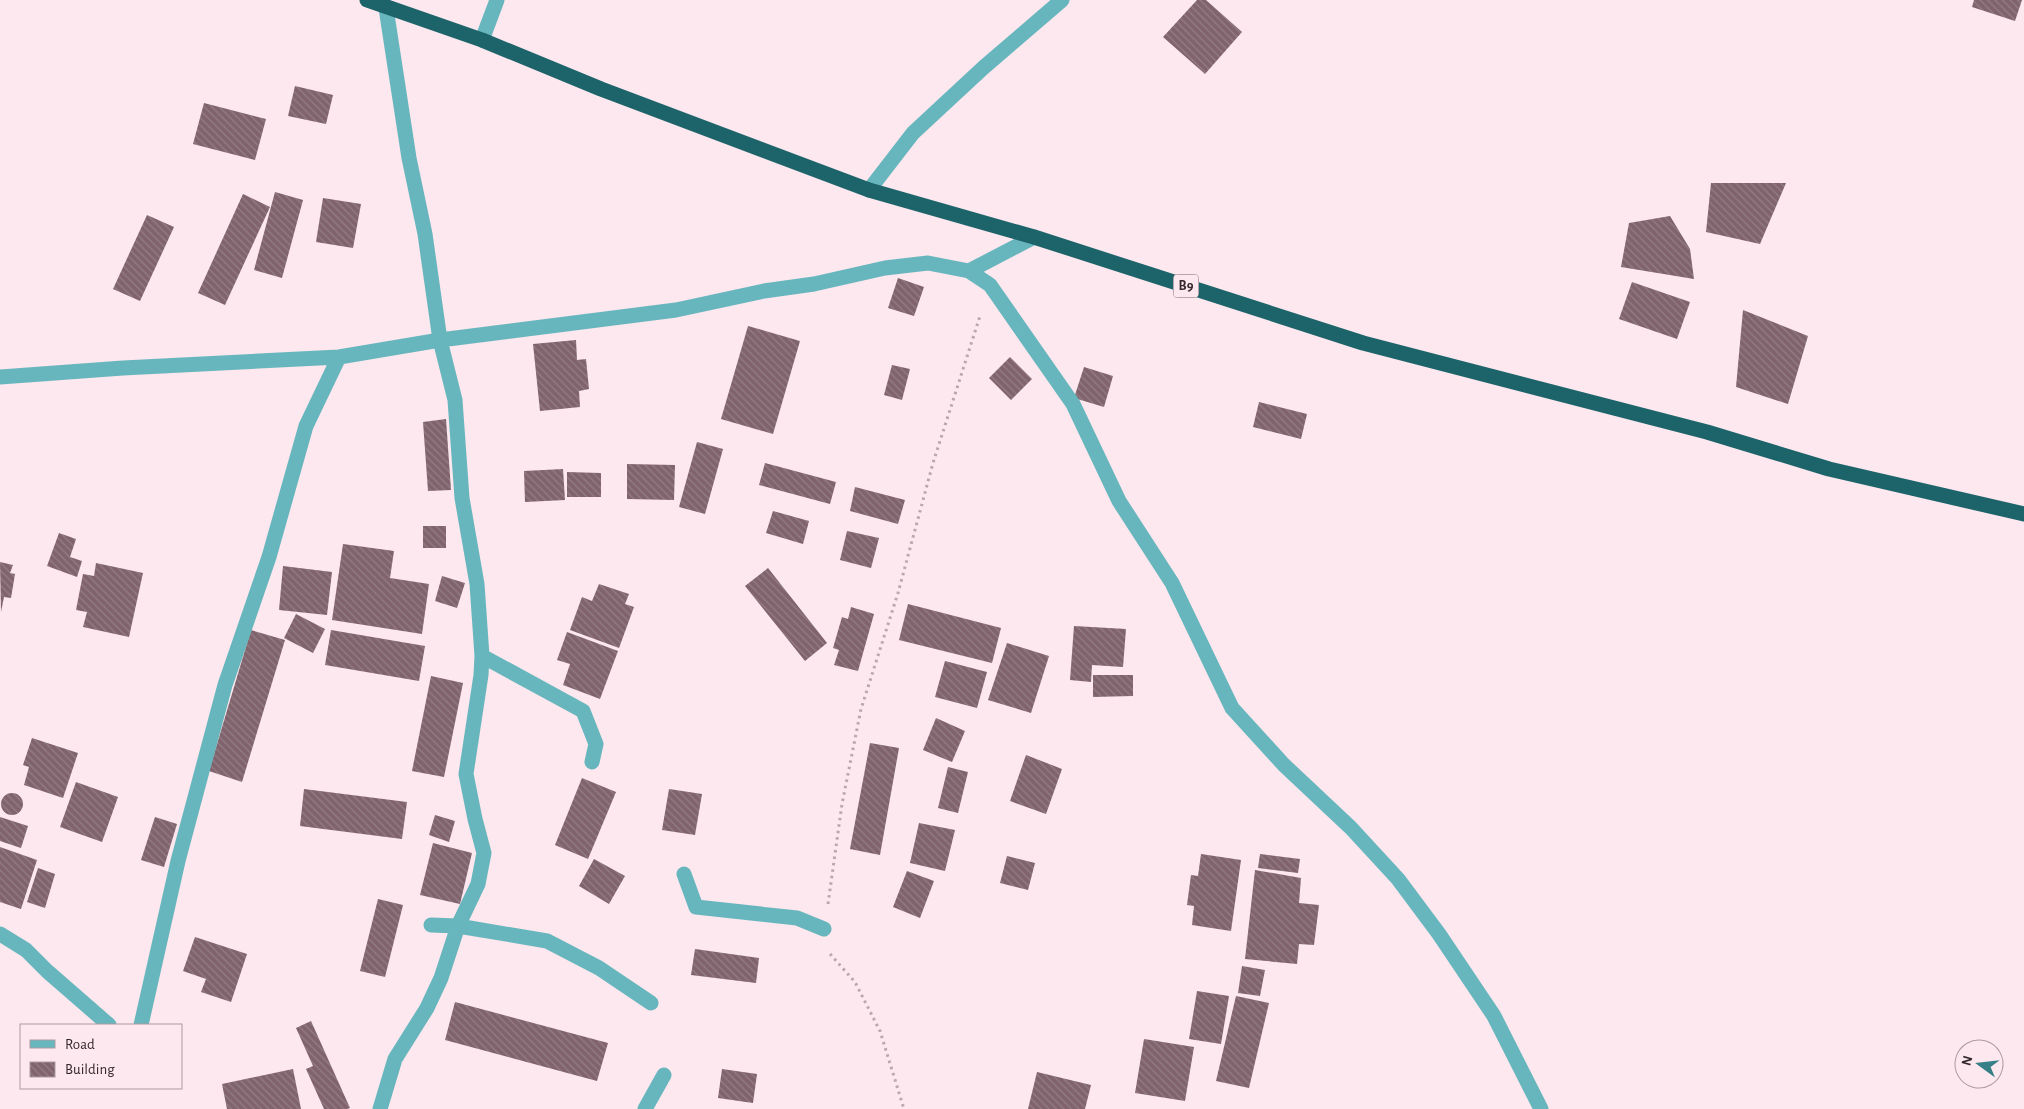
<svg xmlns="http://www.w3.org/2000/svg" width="2024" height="1109" viewBox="0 0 2024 1109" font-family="'Alegreya Sans',sans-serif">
<defs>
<pattern id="building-back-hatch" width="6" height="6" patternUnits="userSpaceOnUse" patternTransform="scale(1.25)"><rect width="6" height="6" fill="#80636d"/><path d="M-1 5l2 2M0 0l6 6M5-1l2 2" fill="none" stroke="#947e86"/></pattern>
</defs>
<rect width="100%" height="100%" fill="#fce8ee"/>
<path fill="url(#building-back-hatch)" d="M 1197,0 L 1206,0 L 1242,32 L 1205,74 L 1163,37 Z
M 1974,0 L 2022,0 L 2015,21 L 1972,7 Z
M 295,86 L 333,95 L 326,124 L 288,116 Z
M 204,103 L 266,119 L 255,160 L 193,144 Z
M 1711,183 L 1786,183 L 1760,244 L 1706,232 Z
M 275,192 L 303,200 L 282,278 L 254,270 Z
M 243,194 L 270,207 L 225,305 L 198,293 Z
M 323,198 L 361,204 L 353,248 L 316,242 Z
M 147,215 L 174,227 L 140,301 L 113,289 Z
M 1670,216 L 1690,249 L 1694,279 L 1621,267 L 1629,223 Z
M 898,278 L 924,287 L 914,316 L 888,308 Z
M 1632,282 L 1690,302 L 1677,339 L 1619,319 Z
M 1743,310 L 1808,336 L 1788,404 L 1736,387 Z
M 748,326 L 800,341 L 773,434 L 721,419 Z
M 576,340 L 577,360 L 586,359 L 589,389 L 579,391 L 580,407 L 540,411 L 533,344 Z
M 1010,357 L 1032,379 L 1011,400 L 989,378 Z
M 892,365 L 910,369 L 902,400 L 884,395 Z
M 1084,367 L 1113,376 L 1104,407 L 1074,398 Z
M 1259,402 L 1307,414 L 1301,439 L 1253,427 Z
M 446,419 L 451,490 L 428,491 L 423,422 Z
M 697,442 L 723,449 L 705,514 L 679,507 Z
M 765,463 L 836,482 L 830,504 L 759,485 Z
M 627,464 L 675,465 L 674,500 L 627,499 Z
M 563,469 L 565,500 L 525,502 L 524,471 Z
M 567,472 L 601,473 L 601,497 L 567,497 Z
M 855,487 L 905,500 L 898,524 L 850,511 Z
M 773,511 L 809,521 L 803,544 L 766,533 Z
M 423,526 L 446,526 L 446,548 L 423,548 Z
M 847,531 L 879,538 L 871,568 L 840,560 Z
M 59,533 L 76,539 L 70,557 L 82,561 L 77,577 L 47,566 Z
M 343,544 L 394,551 L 390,578 L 429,584 L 422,634 L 332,620 Z
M 0,562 L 13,565 L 10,573 L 15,574 L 11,598 L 4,597 L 1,612 Z
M 96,563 L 143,573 L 129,637 L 83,627 L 87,612 L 76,610 L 83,574 L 94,576 Z
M 283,566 L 332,572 L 327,615 L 279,610 Z
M 768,568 L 827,643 L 805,661 L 745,586 Z
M 442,576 L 465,583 L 457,608 L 435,601 Z
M 599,584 L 629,594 L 625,604 L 634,607 L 619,648 L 570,630 L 582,597 L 592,601 Z
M 908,604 L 1001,628 L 992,663 L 899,640 Z
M 851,607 L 874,614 L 858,671 L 834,665 L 839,650 L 833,648 L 842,617 L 848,619 Z
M 296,614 L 325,629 L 313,653 L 284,638 Z
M 1074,626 L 1126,629 L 1123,667 L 1092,665 L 1091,682 L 1070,680 Z
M 251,630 L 285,640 L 242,782 L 209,771 Z
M 331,630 L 425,646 L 419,681 L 325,665 Z
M 567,632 L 618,651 L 600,699 L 563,685 L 570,664 L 557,660 Z
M 1007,643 L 1049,656 L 1031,713 L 988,700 Z
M 945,661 L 987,672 L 977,708 L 935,697 Z
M 1093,675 L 1133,675 L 1133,696 L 1093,697 Z
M 431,676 L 463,683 L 444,777 L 412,771 Z
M 936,718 L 965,731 L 952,762 L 923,750 Z
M 32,738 L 78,753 L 63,798 L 24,785 L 29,767 L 23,765 Z
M 870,743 L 899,748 L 880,855 L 850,849 Z
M 1026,755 L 1062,769 L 1046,814 L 1010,801 Z
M 948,767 L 968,772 L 958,813 L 938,808 Z
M 582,778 L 616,792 L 588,859 L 555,845 Z
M 76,782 L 118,797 L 102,842 L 60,827 Z
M 304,789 L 407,802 L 402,839 L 300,826 Z
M 669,789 L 702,794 L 695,835 L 662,830 Z
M1 804a11 11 0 1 1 22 0a11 11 0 1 1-22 0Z
M 435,815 L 455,821 L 449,842 L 429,835 Z
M 0,817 L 28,826 L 21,848 L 0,841 Z
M 155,817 L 177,824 L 164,867 L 141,860 Z
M 919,823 L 955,830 L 945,871 L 910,863 Z
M 433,843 L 472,853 L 460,904 L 420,895 Z
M 0,847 L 37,860 L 21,909 L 0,902 Z
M 1201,854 L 1241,860 L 1231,931 L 1192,925 L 1194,906 L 1187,905 L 1191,875 L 1198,876 Z
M 1260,854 L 1300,859 L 1298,873 L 1258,868 Z
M 1007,856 L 1035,863 L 1028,890 L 1000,883 Z
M 594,859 L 625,876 L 609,904 L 579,886 Z
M 38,868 L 55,874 L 45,908 L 27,902 Z
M 1255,870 L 1301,878 L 1299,903 L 1319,905 L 1314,945 L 1299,944 L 1297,964 L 1245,959 Z
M 907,871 L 934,881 L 920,918 L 893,907 Z
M 378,899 L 403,905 L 385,977 L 360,971 Z
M 195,937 L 247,954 L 231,1002 L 201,992 L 206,979 L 183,971 Z
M 695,949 L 759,958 L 756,983 L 691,975 Z
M 1242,966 L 1265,970 L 1260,996 L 1238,993 Z
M 1197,991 L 1229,996 L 1221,1044 L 1189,1039 Z
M 1236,996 L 1269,1003 L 1249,1088 L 1216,1081 Z
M 455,1002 L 608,1043 L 597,1081 L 445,1040 Z
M 311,1021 L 350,1108 L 347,1109 L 324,1109 L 306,1069 L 313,1066 L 296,1028 Z
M 1144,1039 L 1194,1047 L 1185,1101 L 1135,1093 Z
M 293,1069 L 301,1109 L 227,1109 L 222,1084 Z
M 722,1069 L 757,1074 L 753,1103 L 718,1098 Z
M 1037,1072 L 1091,1085 L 1085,1109 L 1028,1109 Z"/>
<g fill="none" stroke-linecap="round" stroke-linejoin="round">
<path stroke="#b8a7ac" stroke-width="3" stroke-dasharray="2.5 4" stroke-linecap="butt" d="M 828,904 L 842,804 L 861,709 L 898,593 L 933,463 L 980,316
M 830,954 L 855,982 L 880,1031 L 904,1109"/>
<path stroke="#68b6bd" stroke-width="15" d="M 482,40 L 497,0
M 869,190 L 913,133 L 983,68 L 1062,0
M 969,271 L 990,285 L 1073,404 L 1119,501 L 1172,583 L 1232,708 L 1284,765 L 1351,828 L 1398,879 L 1439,934 L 1494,1016 L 1541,1109
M 0,377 L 123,368 L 339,357 L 440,340 L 676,310 L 764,291 L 814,284 L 885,268 L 928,263 L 969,271 L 1034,237
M 482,656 L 583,711 L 596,744 L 592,762
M 684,874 L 696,907 L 797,918 L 824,929
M 431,925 L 458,926 L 547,941 L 599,968 L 651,1003
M 0,934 L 26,950 L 47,971 L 109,1025
M 141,1025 L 178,861 L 225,685 L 269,557 L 306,426 L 339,357
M 380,1109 L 395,1059 L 427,1008 L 441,978 L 458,926 L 478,884 L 484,853 L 475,819 L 466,774 L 481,675 L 482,656 L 477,584 L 462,498 L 455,400 L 440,340 L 425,234 L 409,158 L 386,8
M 645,1109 L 664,1075"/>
<path stroke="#1c636a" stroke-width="15" d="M 367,0 L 482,40 L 601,89 L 869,190 L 1034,237 L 1363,343 L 1707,432 L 1829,469 L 2024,514"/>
</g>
<g text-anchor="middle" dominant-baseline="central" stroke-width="5" stroke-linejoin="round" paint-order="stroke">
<rect fill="#fce8ee" stroke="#706266" stroke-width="1" x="1173.5" y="274.5" width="25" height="23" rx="4"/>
<g font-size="14" font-weight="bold" fill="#34282c">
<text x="1186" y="286">B9</text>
</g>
</g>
<rect x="20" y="1024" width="162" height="65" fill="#fce8ee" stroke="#ac9ba0"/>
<rect x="30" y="1040" width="25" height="8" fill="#68b6bd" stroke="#ac9ba0"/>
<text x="65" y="1049" font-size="15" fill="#34282c">Road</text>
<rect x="30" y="1062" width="25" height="15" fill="url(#building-back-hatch)" stroke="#ac9ba0"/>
<text x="65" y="1074" font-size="15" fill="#34282c">Building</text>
<g transform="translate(1979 1064) rotate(285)"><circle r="24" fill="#fce8ee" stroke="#ac9ba0"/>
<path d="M0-4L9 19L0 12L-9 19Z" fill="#377f86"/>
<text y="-8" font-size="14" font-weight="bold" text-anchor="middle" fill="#34282c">N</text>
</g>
</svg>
